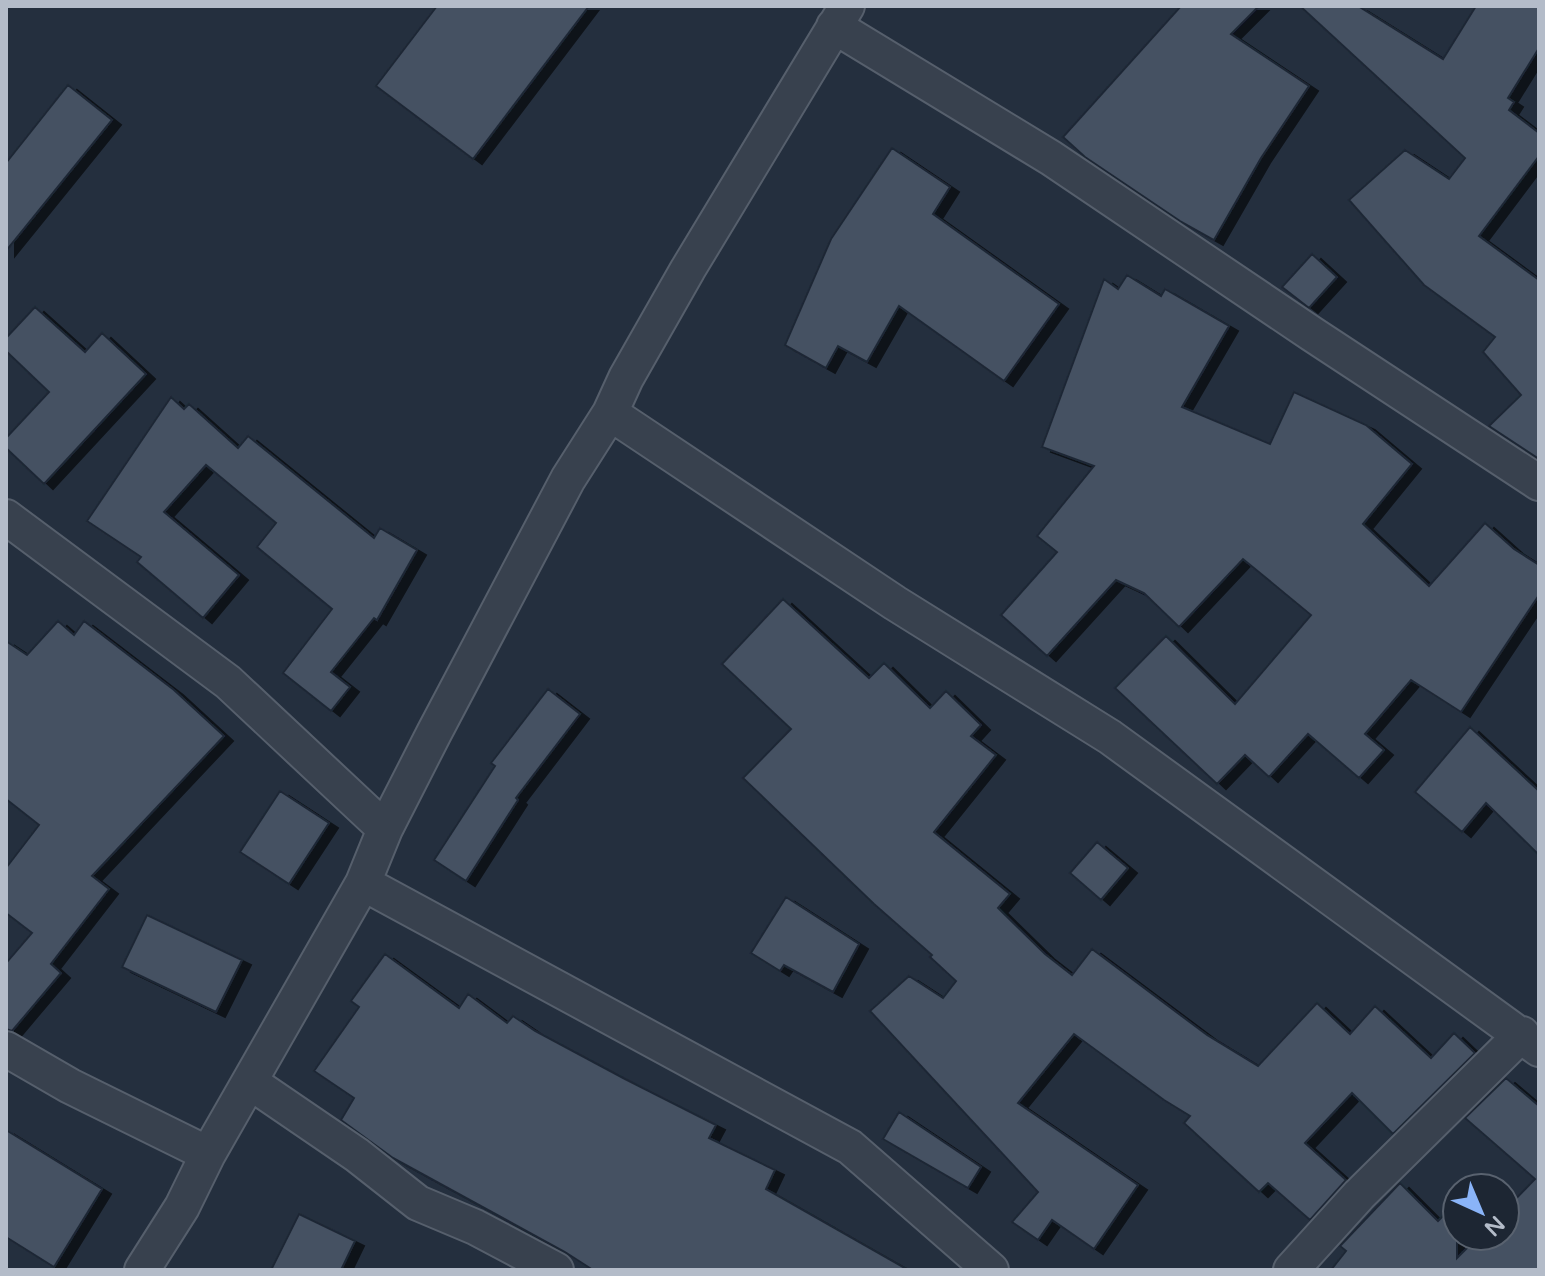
<svg xmlns="http://www.w3.org/2000/svg" width="1545" height="1276" viewBox="0 0 1545 1276" font-family="'Varela Round',sans-serif">
<defs>
<filter id="shadow"><feDropShadow dx="9" dy="5" stdDeviation="0" flood-color="#0009"/></filter>
</defs>
<rect width="100%" height="100%" fill="#242f3e"/>
<path fill="#455162" stroke="#1f2835" stroke-width="2" filter="url(#shadow)" d="M 437,6 L 589,6 L 473,159 L 376,86 Z
M 1181,6 L 1259,6 L 1231,34 L 1309,86 L 1261,158 L 1214,240 L 1180,221 L 1085,157 L 1063,137 Z
M 1300,6 L 1358,6 L 1443,59 L 1476,6 L 1539,6 L 1539,48 L 1508,98 L 1514,102 L 1509,110 L 1539,133 L 1539,156 L 1479,236 L 1539,280 L 1539,459 L 1489,426 L 1521,395 L 1483,352 L 1495,337 L 1424,285 L 1349,200 L 1405,150 L 1449,179 L 1465,158 Z
M 68,85 L 112,120 L 6,251 L 6,163 Z
M 892,148 L 950,187 L 933,214 L 1059,304 L 1004,381 L 899,306 L 867,362 L 838,346 L 826,368 L 785,345 L 831,239 Z
M 1312,254 L 1337,277 L 1309,308 L 1282,287 Z
M 1127,275 L 1161,296 L 1165,289 L 1229,326 L 1182,407 L 1270,444 L 1294,392 L 1366,425 L 1412,464 L 1363,524 L 1429,586 L 1485,523 L 1514,549 L 1539,565 L 1539,595 L 1461,712 L 1411,680 L 1365,734 L 1384,750 L 1359,778 L 1308,734 L 1269,777 L 1245,755 L 1217,784 L 1115,688 L 1166,636 L 1235,704 L 1311,615 L 1243,559 L 1179,627 L 1144,593 L 1116,580 L 1047,656 L 1001,615 L 1057,552 L 1037,536 L 1094,466 L 1042,447 L 1104,279 L 1118,289 Z
M 35,307 L 85,352 L 102,333 L 146,374 L 44,484 L 6,448 L 6,438 L 49,392 L 6,351 L 6,338 Z
M 171,397 L 184,409 L 189,404 L 238,448 L 248,436 L 374,538 L 380,528 L 417,550 L 377,620 L 374,618 L 331,672 L 350,687 L 331,711 L 283,673 L 332,609 L 257,547 L 276,523 L 206,465 L 164,512 L 239,575 L 203,618 L 137,562 L 141,557 L 87,521 Z
M 783,599 L 869,678 L 884,663 L 930,708 L 946,691 L 981,725 L 971,736 L 996,755 L 934,832 L 1010,894 L 998,908 L 1045,954 L 1072,975 L 1092,949 L 1207,1035 L 1258,1066 L 1317,1003 L 1350,1034 L 1375,1006 L 1431,1058 L 1454,1033 L 1475,1053 L 1393,1134 L 1352,1093 L 1305,1143 L 1346,1180 L 1310,1220 L 1268,1183 L 1259,1192 L 1184,1123 L 1190,1116 L 1164,1100 L 1074,1034 L 1018,1103 L 1138,1185 L 1094,1249 L 1052,1220 L 1038,1240 L 1012,1222 L 1038,1192 L 870,1011 L 909,976 L 943,998 L 956,981 L 930,957 L 932,955 L 874,904 L 743,778 L 791,729 L 722,664 Z
M 58,621 L 74,635 L 84,621 L 174,690 L 224,736 L 92,876 L 109,889 L 51,964 L 61,973 L 12,1031 L 6,1029 L 6,963 L 32,933 L 6,913 L 6,868 L 39,825 L 6,799 L 6,641 L 27,655 Z
M 548,689 L 580,714 L 516,798 L 518,800 L 466,881 L 434,860 L 495,766 L 491,763 Z
M 1470,727 L 1539,791 L 1539,855 L 1486,803 L 1462,832 L 1415,792 Z
M 280,791 L 329,823 L 289,884 L 240,852 Z
M 1097,842 L 1128,868 L 1101,900 L 1070,873 Z
M 786,897 L 859,944 L 833,992 L 784,965 L 780,971 L 751,953 Z
M 147,915 L 242,960 L 216,1012 L 122,967 Z
M 385,954 L 459,1008 L 468,994 L 507,1023 L 513,1016 L 535,1031 L 625,1079 L 716,1125 L 709,1138 L 775,1170 L 766,1189 L 908,1270 L 593,1270 L 565,1252 L 393,1158 L 341,1120 L 354,1098 L 314,1071 L 359,1007 L 351,1001 Z
M 1506,1078 L 1539,1106 L 1539,1270 L 1331,1270 L 1346,1251 L 1340,1246 L 1400,1183 L 1438,1221 L 1457,1202 L 1457,1258 L 1479,1236 L 1505,1236 L 1505,1210 L 1535,1179 L 1465,1118 Z
M 899,1112 L 981,1167 L 968,1188 L 883,1139 Z
M 6,1130 L 102,1189 L 54,1267 L 6,1237 Z
M 299,1214 L 355,1241 L 341,1270 L 271,1270 Z"/>
<g fill="none" stroke-linecap="round" stroke-linejoin="round">
<defs>
<path id="minor" d="M 834,26 L 1051,158 L 1312,334 L 1539,483
M 610,413 L 895,603 L 1110,737 L 1539,1049
M 6,517 L 228,682 L 385,829
M 363,883 L 850,1147 L 991,1270
M 6,1049 L 70,1086 L 208,1154
M 250,1082 L 357,1155 L 418,1203 L 475,1227 L 556,1270
M 142,1270 L 182,1207 L 208,1154 L 363,883 L 385,829 L 434,733 L 568,479 L 610,413 L 626,378 L 688,269 L 847,6
M 1291,1270 L 1359,1195 L 1522,1034"/>
</defs>
<use href="#minor" stroke="#565f6c" stroke-width="38"/>
<use href="#minor" stroke="#38414e" stroke-width="34"/>
</g>
<rect width="1545" height="1276" fill="none" stroke="#b4bcc9" stroke-width="16"/>
<g transform="translate(1481 1212) rotate(136)"><circle r="38" fill="#1d2633" stroke="#59626f" stroke-width="2"/>
<path d="M0-6L14 30L0 20L-14 30Z" fill="#8ab4f8"/>
<text y="-12" font-size="22" font-weight="bold" text-anchor="middle" fill="#b4bcc9">N</text>
</g>
</svg>
